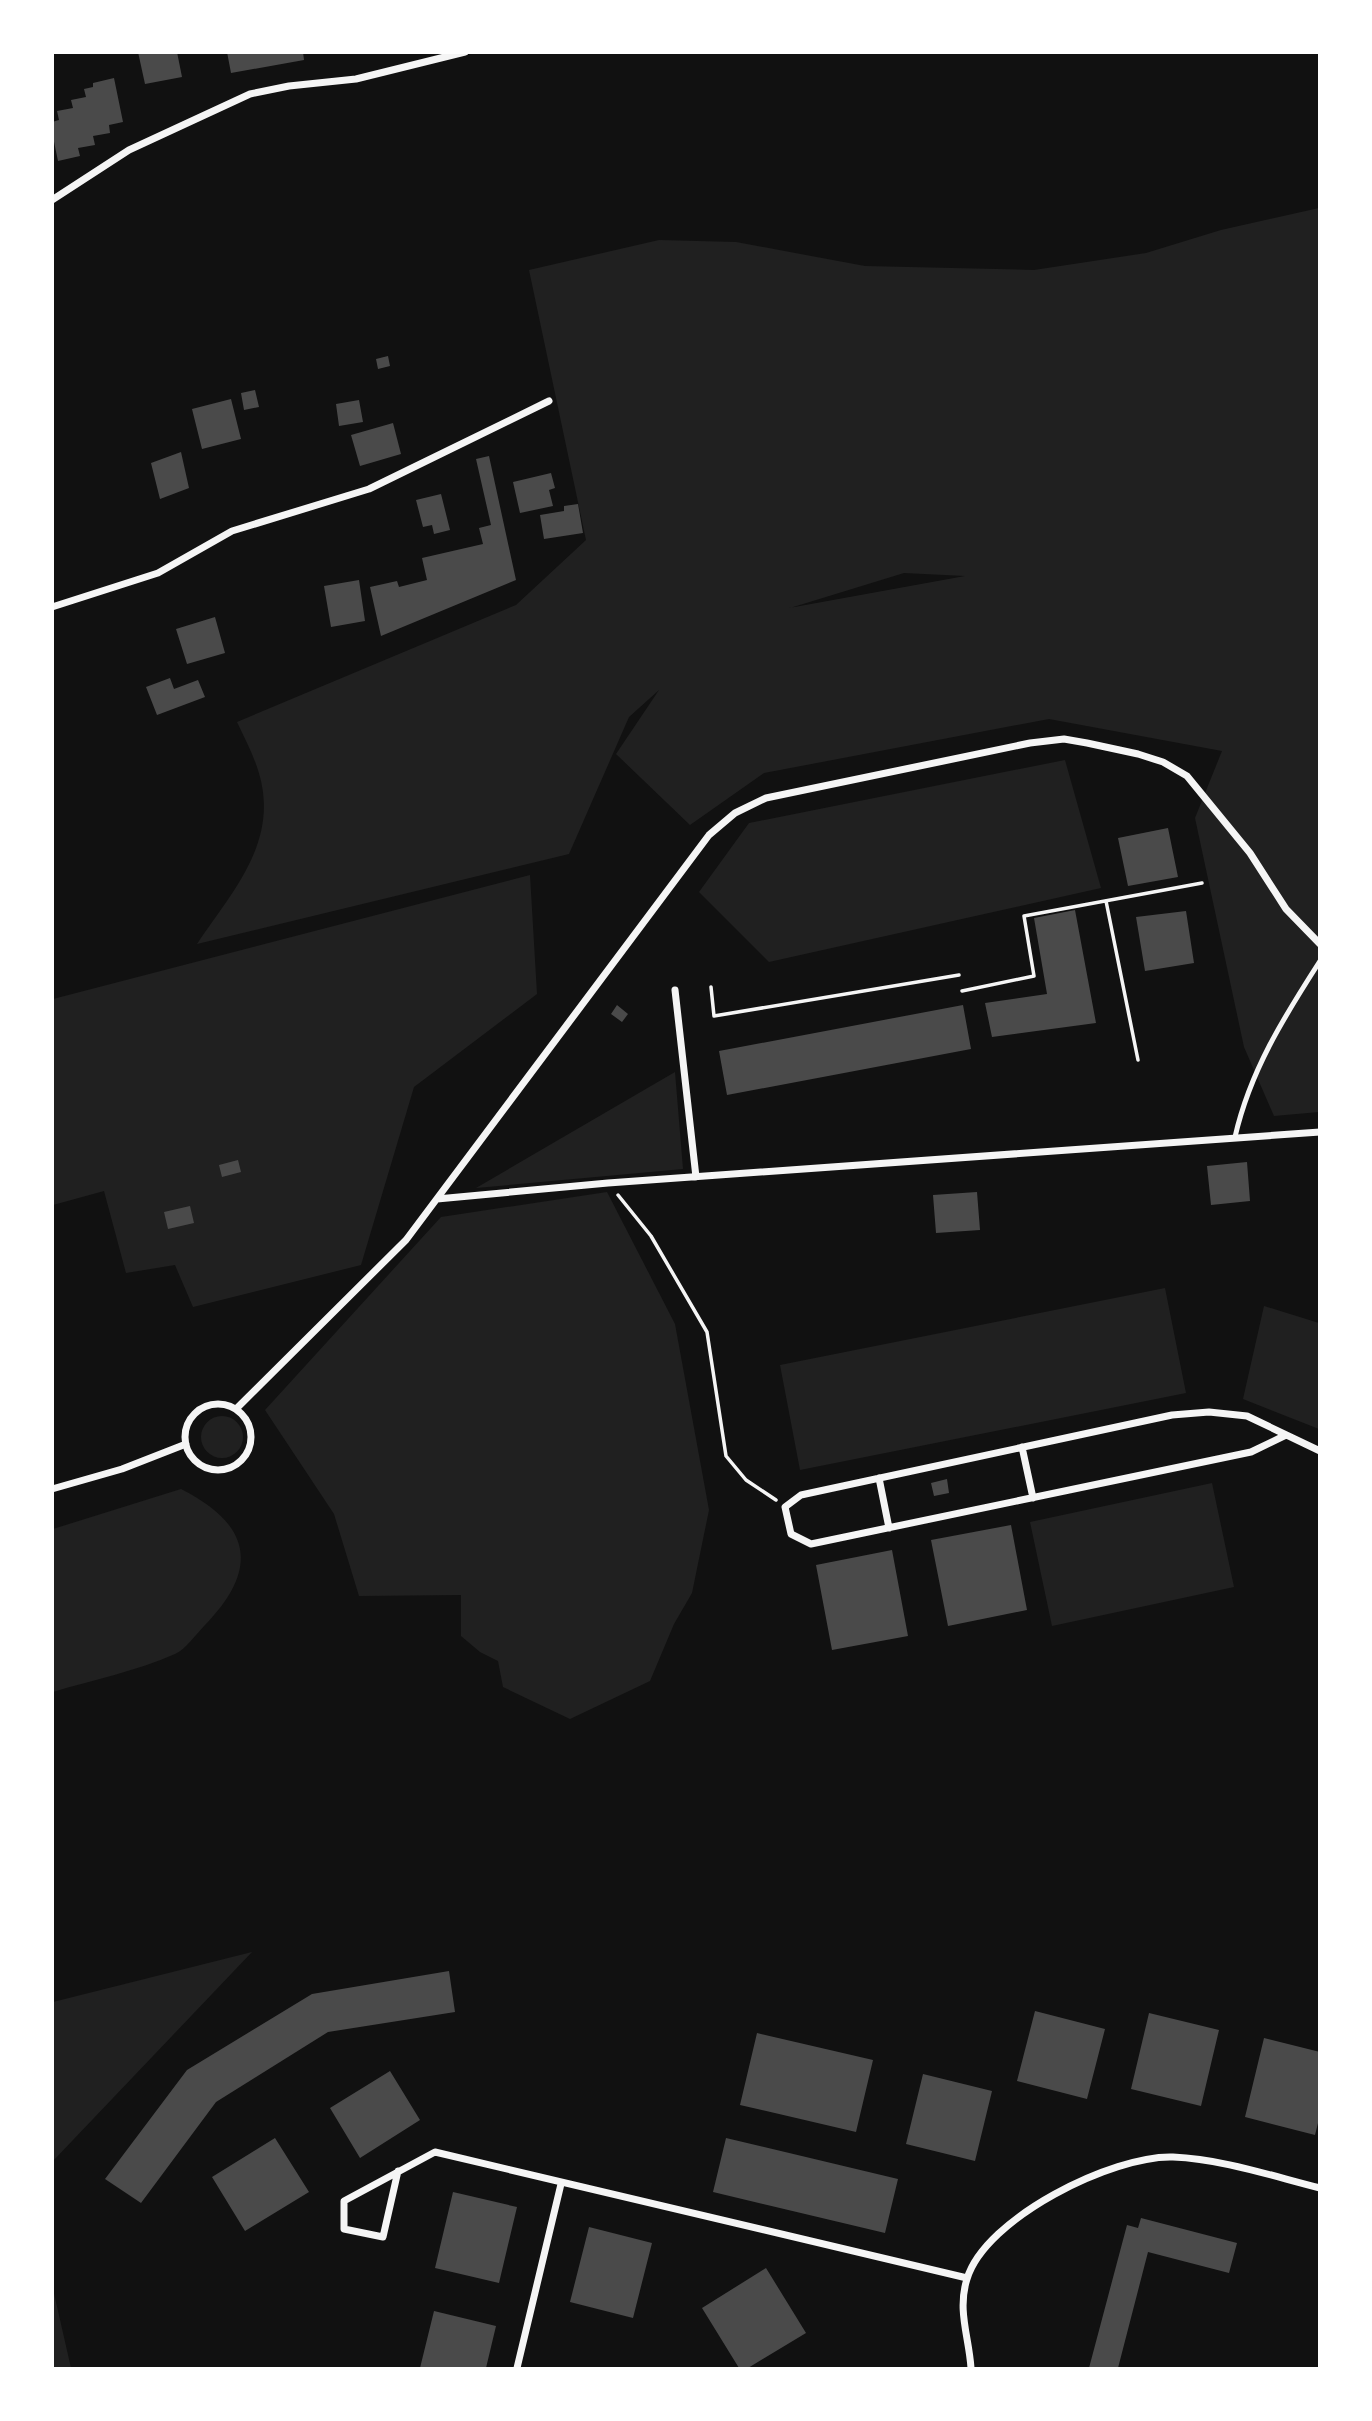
<svg xmlns="http://www.w3.org/2000/svg" width="1372" height="2421" viewBox="0 0 1372 2421" font-family="Poppins,sans-serif">
<rect width="100%" height="100%" fill="#111"/>
<path fill="#202020" fill-rule="evenodd" d="M 1319,208 L 1319,1112 L 1274,1116 L 1244,1047 L 1195,818 L 1222,751 L 1049,719 L 764,773 L 690,825 L 616,754 L 659,690 L 629,717 L 569,854 L 197,944 C 234,889 282,839 257,767 C 252,752 244,737 237,722 L 516,605 L 586,540 L 529,270 L 659,240 L 736,242 L 865,266 L 1034,270 L 1146,253 L 1221,230 ZM 904,573 L 965,576 L 789,608 L 790,608 Z
M 1065,760 L 1101,888 L 769,962 L 699,892 L 749,823 Z
M 530,875 L 537,994 L 414,1087 L 361,1265 L 193,1307 L 175,1265 L 126,1273 L 104,1191 L 53,1205 L 53,999 Z
M 675,1072 L 683,1169 L 476,1188 Z
M 607,1192 L 675,1324 L 709,1510 L 692,1593 L 674,1624 L 650,1681 L 570,1719 L 503,1687 L 498,1661 L 480,1652 L 461,1636 L 461,1595 L 359,1596 L 334,1514 L 265,1410 L 441,1217 Z
M 1165,1288 L 1186,1393 L 800,1470 L 780,1365 Z
M 1264,1306 L 1319,1323 L 1319,1429 L 1243,1399 Z
M201 1437a21 21 0 1 1 42 0a21 21 0 1 1-42 0Z
M 1212,1483 L 1234,1587 L 1052,1626 L 1030,1522 Z
M 181,1489 C 250,1524 261,1567 205,1625 C 196,1634 186,1649 175,1654 C 137,1671 92,1680 53,1692 L 53,1529 Z
M 252,1952 L 53,2161 L 53,2002 Z
M 52,2289 L 53,2289 L 71,2368 L 53,2368 Z"/>
<path fill="#4a4a4a" d="M 138,52 L 177,52 L 182,77 L 145,84 Z
M 227,52 L 303,52 L 304,60 L 231,73 Z
M 114,78 L 123,122 L 109,125 L 110,133 L 93,136 L 95,145 L 78,148 L 80,156 L 58,161 L 52,132 L 52,122 L 59,120 L 57,111 L 73,108 L 71,100 L 86,97 L 84,89 L 93,87 L 93,83 Z
M 388,356 L 390,366 L 378,369 L 376,359 Z
M 255,390 L 259,407 L 244,410 L 241,393 Z
M 231,399 L 241,439 L 202,449 L 192,409 Z
M 359,400 L 363,422 L 339,426 L 336,404 Z
M 393,423 L 401,454 L 360,466 L 351,435 Z
M 181,452 L 189,488 L 160,499 L 151,463 Z
M 489,456 L 516,580 L 381,636 L 370,587 L 397,581 L 399,587 L 427,580 L 422,558 L 483,544 L 479,528 L 491,525 L 476,459 Z
M 551,473 L 555,488 L 549,490 L 553,506 L 520,513 L 513,482 Z
M 441,494 L 450,530 L 434,534 L 432,525 L 423,527 L 416,500 Z
M 578,504 L 583,533 L 544,539 L 540,515 L 564,511 L 564,506 Z
M 359,580 L 365,621 L 331,627 L 324,586 Z
M 215,617 L 225,653 L 187,664 L 176,629 Z
M 170,678 L 174,689 L 198,680 L 205,697 L 157,715 L 146,687 Z
M 1168,828 L 1178,877 L 1128,886 L 1118,838 Z
M 1075,910 L 1096,1023 L 992,1037 L 985,1003 L 1047,994 L 1034,918 Z
M 1186,911 L 1194,963 L 1145,971 L 1136,917 Z
M 617,1005 L 628,1014 L 622,1022 L 611,1014 Z
M 963,1005 L 971,1049 L 727,1095 L 719,1051 Z
M 238,1160 L 241,1172 L 222,1177 L 219,1165 Z
M 1247,1162 L 1250,1201 L 1211,1205 L 1207,1166 Z
M 977,1192 L 980,1230 L 936,1233 L 933,1195 Z
M 190,1206 L 194,1223 L 168,1229 L 164,1212 Z
M 947,1479 L 949,1493 L 934,1496 L 931,1483 Z
M 1011,1525 L 1027,1610 L 948,1626 L 931,1540 Z
M 892,1550 L 908,1636 L 832,1650 L 816,1565 Z
M 449,1971 L 455,2012 L 328,2032 L 216,2102 L 141,2203 L 105,2179 L 187,2070 L 312,1994 Z
M 1035,2011 L 1105,2029 L 1087,2099 L 1017,2081 Z
M 1149,2013 L 1219,2030 L 1201,2106 L 1131,2089 Z
M 757,2033 L 873,2060 L 856,2132 L 740,2105 Z
M 1264,2038 L 1320,2052 L 1320,2115 L 1315,2135 L 1245,2117 Z
M 390,2071 L 420,2120 L 360,2158 L 330,2108 Z
M 923,2074 L 992,2091 L 975,2161 L 906,2144 Z
M 275,2138 L 309,2192 L 245,2231 L 212,2177 Z
M 726,2138 L 898,2179 L 885,2233 L 713,2192 Z
M 453,2192 L 517,2207 L 499,2283 L 435,2268 Z
M 1141,2218 L 1237,2243 L 1229,2273 L 1148,2252 L 1118,2368 L 1089,2368 L 1127,2225 L 1138,2228 Z
M 589,2227 L 652,2243 L 633,2318 L 570,2302 Z
M 766,2268 L 806,2333 L 748,2368 L 739,2368 L 702,2308 Z
M 434,2311 L 496,2326 L 486,2368 L 420,2368 Z"/>
<g fill="none" stroke-linecap="round" stroke-linejoin="round">
<path stroke="#f5f5f5" stroke-width="3.5" d="M 1106,901 L 1138,1060
M 711,987 L 714,1016 L 959,975
M 962,991 L 1034,976 L 1024,916 L 1202,883
M 618,1195 L 651,1236 L 707,1332 L 726,1456 L 746,1480 L 776,1500"/>
<path stroke="#f5f5f5" stroke-width="5" d="M 1235,1137 C 1250,1071 1284,1017 1320,961"/>
<path stroke="#f5f5f5" stroke-width="7" d="M 52,200 L 129,150 L 250,94 L 289,86 L 356,79 L 465,52
M 52,607 L 158,573 L 232,531 L 369,489 L 549,401
M 675,990 L 696,1177
M 437,1199 L 608,1183 L 1320,1132
M185 1437a33 33 0 1 1 66 0a33 33 0 1 1-66 0Z
M 236,1409 L 406,1240 L 709,835 L 735,813 L 766,798 L 1030,743 L 1064,739 L 1087,743 L 1138,754 L 1163,762 L 1187,776 L 1250,853 L 1286,909 L 1320,944
M 1286,1435 L 1251,1452 L 811,1544 L 791,1534 L 785,1507 L 801,1495 L 1172,1415 L 1209,1412 L 1247,1416 L 1320,1451
M 1022,1447 L 1033,1498
M 879,1478 L 889,1528
M 52,1489 L 122,1469 L 186,1444
M 398,2171 L 383,2237 L 344,2229 L 344,2201 L 435,2152 L 967,2278
M 517,2368 L 561,2184
M 971,2368 C 969,2337 957,2310 967,2279 C 985,2218 1113,2155 1173,2157 C 1222,2159 1272,2176 1320,2188"/>
</g>
<rect width="1372" height="2421" fill="none" stroke="#ffffff" stroke-width="108"/>
</svg>
